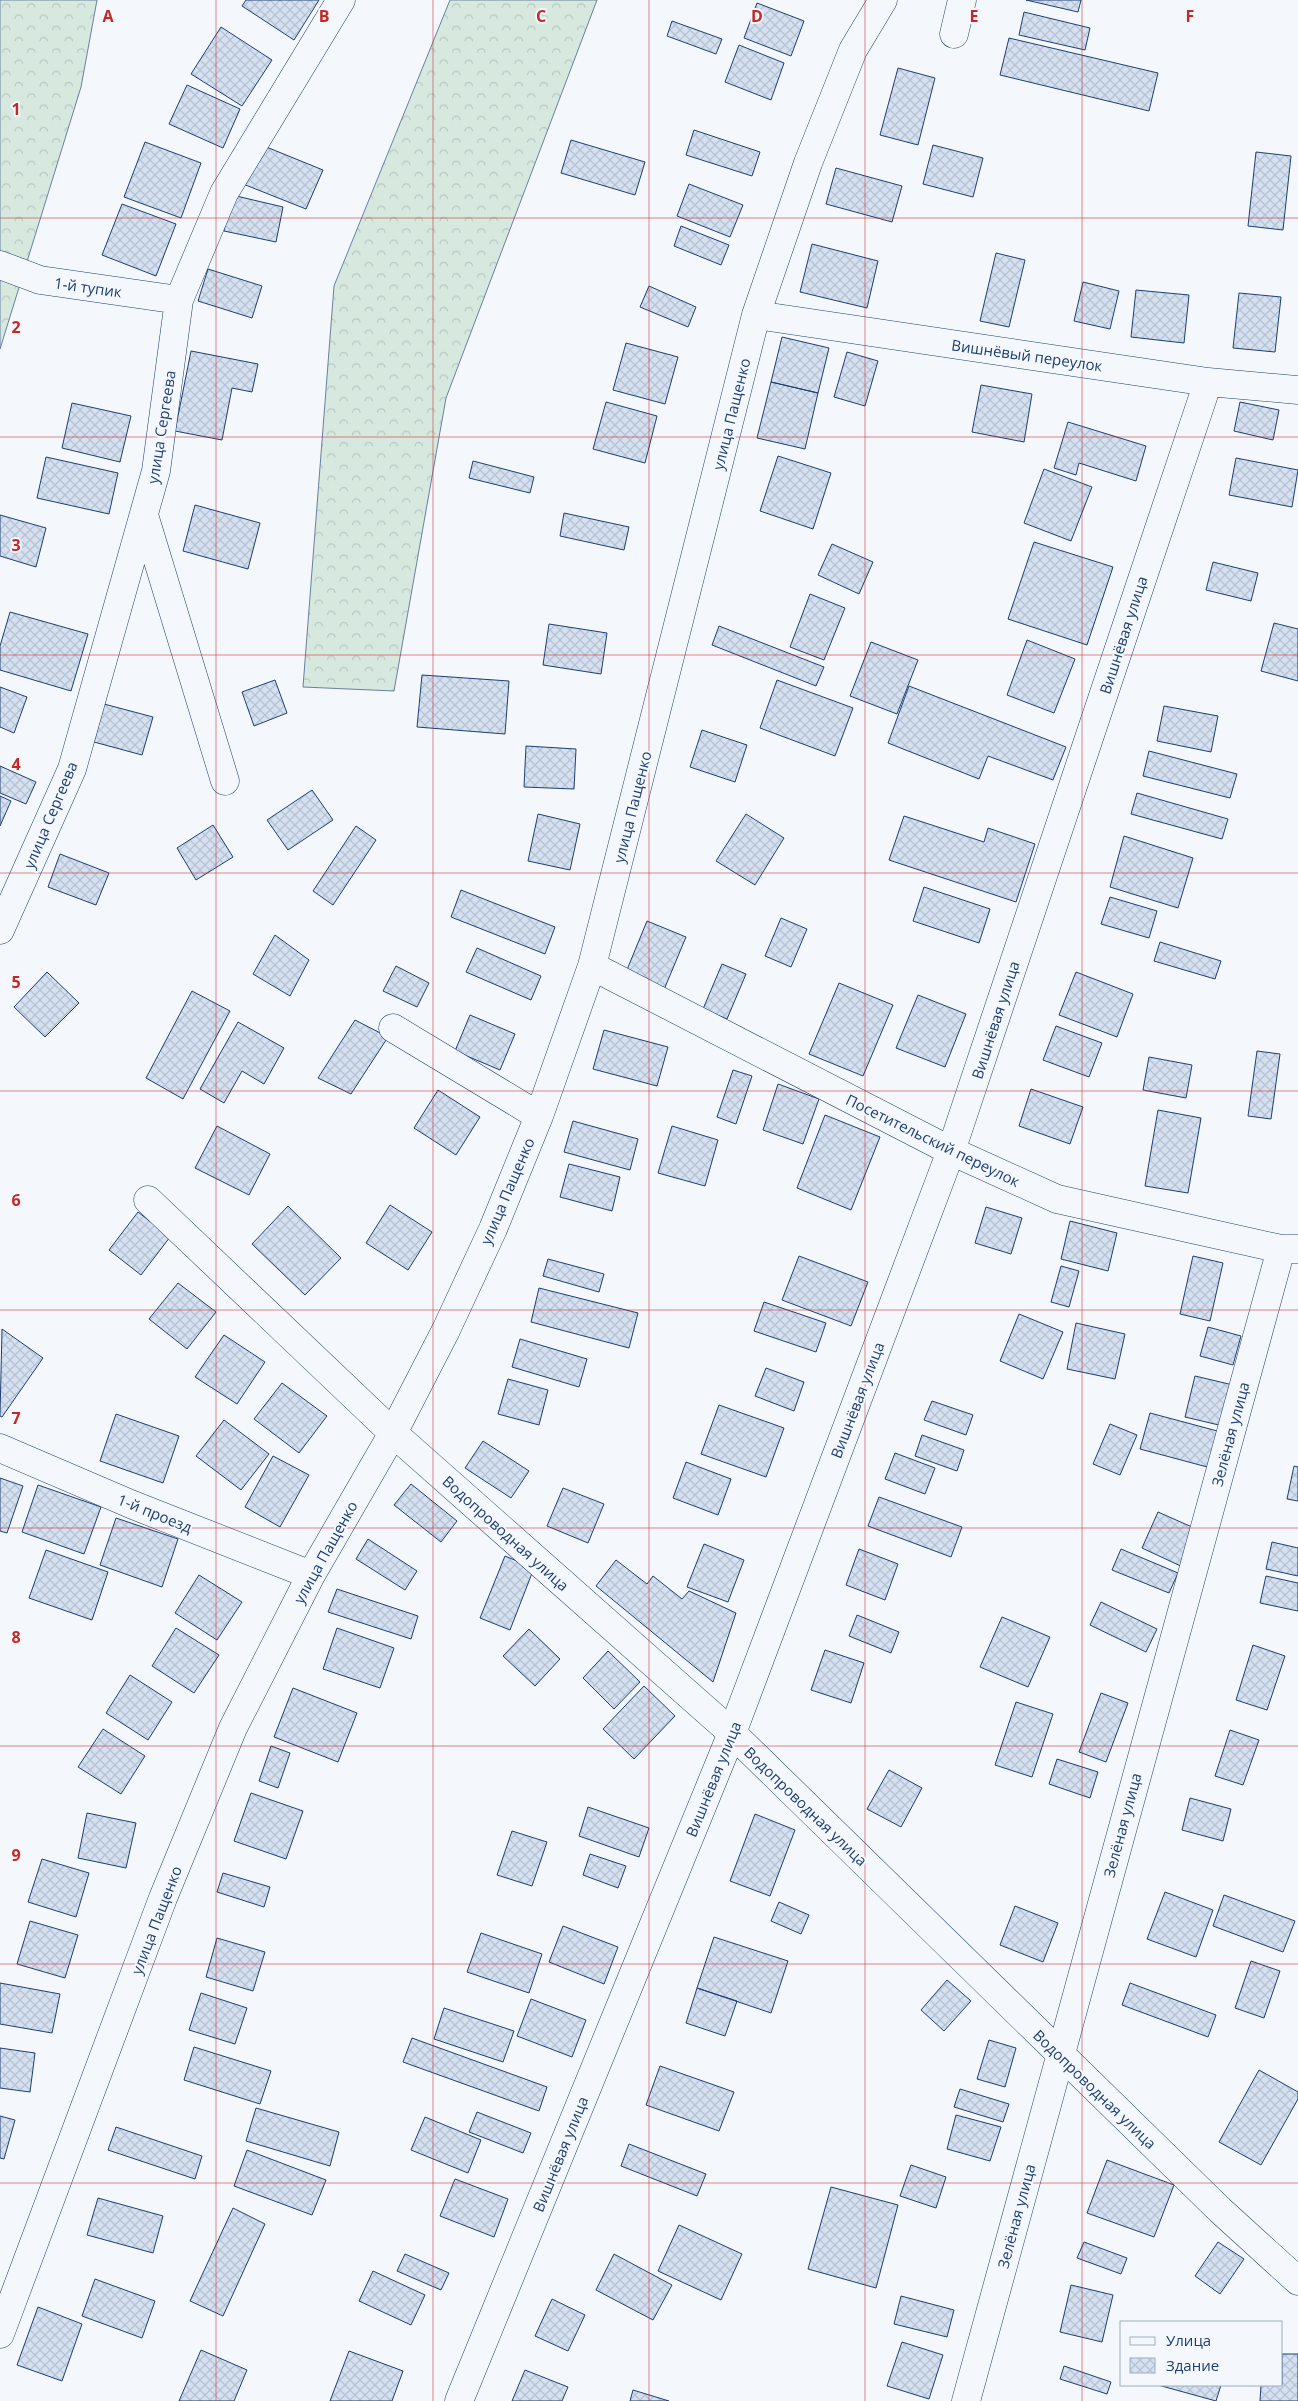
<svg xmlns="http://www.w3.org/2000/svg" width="1298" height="2401" viewBox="0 0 1298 2401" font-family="'Open Sans',sans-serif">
<defs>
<pattern id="forest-crowns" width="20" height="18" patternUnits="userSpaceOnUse" patternTransform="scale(1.25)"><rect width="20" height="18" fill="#d7e8df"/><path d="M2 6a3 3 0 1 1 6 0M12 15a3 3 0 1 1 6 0" fill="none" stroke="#b8c8c3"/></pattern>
<pattern id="building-cross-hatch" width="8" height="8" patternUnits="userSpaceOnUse" patternTransform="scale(1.25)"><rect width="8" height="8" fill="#d5e0f0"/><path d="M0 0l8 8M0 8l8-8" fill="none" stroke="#b6c1d1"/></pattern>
</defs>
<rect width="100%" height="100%" fill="#f4f7fb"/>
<path fill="url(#forest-crowns)" stroke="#687fa3" d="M 0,0 L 97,0 L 81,87 L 0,349 Z
M 450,0 L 597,0 L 446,398 L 394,691 L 303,687 L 334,286 Z"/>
<path fill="url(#building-cross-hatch)" stroke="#1d3f73" d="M 246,0 L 319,0 L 294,40 L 242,6 Z
M 1026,0 L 1081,0 L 1078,12 Z
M 757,3 L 804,21 L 791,56 L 744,38 Z
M 1024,12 L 1090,28 L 1085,50 L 1019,35 Z
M 672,21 L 722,39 L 716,54 L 667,36 Z
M 221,27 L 272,60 L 242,106 L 191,74 Z
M 1009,38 L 1158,73 L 1149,111 L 1000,75 Z
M 739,45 L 784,63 L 771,100 L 725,82 Z
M 898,68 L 935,78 L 918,145 L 880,135 Z
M 187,85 L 240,109 L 223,148 L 169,124 Z
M 694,130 L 760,152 L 752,176 L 686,155 Z
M 571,140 L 645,162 L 635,195 L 561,173 Z
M 145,142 L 201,163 L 181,218 L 124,197 Z
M 259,144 L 323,170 L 306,209 L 243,184 Z
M 933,145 L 983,158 L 973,197 L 923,184 Z
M 1256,152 L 1291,156 L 1283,230 L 1248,226 Z
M 836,168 L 902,186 L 892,222 L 826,204 Z
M 689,184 L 743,205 L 730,237 L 677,216 Z
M 232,195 L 283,207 L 276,242 L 224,231 Z
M 122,204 L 176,224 L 156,276 L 102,255 Z
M 681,226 L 729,245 L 721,265 L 674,246 Z
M 812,244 L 878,261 L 867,308 L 800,292 Z
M 996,253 L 1025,260 L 1009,327 L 980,321 Z
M 208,269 L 262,286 L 252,318 L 198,301 Z
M 1083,282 L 1119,291 L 1110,329 L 1074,321 Z
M 649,286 L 696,307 L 688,327 L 640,307 Z
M 1136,290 L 1189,295 L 1184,343 L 1131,337 Z
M 1239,293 L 1281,297 L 1275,352 L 1233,348 Z
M 782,337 L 829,348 L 818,393 L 771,382 Z
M 626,343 L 678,357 L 665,404 L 613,390 Z
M 191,351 L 258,364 L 252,392 L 232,388 L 222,440 L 175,431 Z
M 847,352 L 878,361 L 865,406 L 834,397 Z
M 771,382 L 818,393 L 805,449 L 757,438 Z
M 981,385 L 1032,394 L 1024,442 L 972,432 Z
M 606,402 L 657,416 L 645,463 L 593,449 Z
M 1240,402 L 1279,410 L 1273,440 L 1234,431 Z
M 72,403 L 131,416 L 120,462 L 62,448 Z
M 1068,422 L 1146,446 L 1136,481 L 1079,463 L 1076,475 L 1054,468 Z
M 778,456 L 831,473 L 813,529 L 760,511 Z
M 46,457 L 118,473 L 109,514 L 37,498 Z
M 1236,458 L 1298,470 L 1292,507 L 1229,495 Z
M 473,461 L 534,477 L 530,493 L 469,478 Z
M 1044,469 L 1092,487 L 1071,541 L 1024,523 Z
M 195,505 L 260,523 L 248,569 L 183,551 Z
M 564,513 L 629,527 L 624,550 L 560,536 Z
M 0,515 L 46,528 L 36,567 L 0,556 Z
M 1034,542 L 1113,567 L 1087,645 L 1008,619 Z
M 832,544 L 873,562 L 859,594 L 818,575 Z
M 1213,562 L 1258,573 L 1251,601 L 1206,590 Z
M 810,594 L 845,608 L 824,660 L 790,647 Z
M 10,612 L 88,634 L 71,691 L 0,670 L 0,646 Z
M 1274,623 L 1298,629 L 1298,681 L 1261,671 Z
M 549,624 L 607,633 L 601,674 L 543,665 Z
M 719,626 L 824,667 L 816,686 L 712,645 Z
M 1027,640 L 1075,659 L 1054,713 L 1007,695 Z
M 871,642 L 918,660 L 897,714 L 850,696 Z
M 422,675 L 509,681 L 505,734 L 417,727 Z
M 275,680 L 287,713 L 254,726 L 242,692 Z
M 777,680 L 853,708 L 835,756 L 760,728 Z
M 909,686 L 1066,747 L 1053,780 L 988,756 L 979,779 L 888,743 Z
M 0,687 L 27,697 L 14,733 L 0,727 Z
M 104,704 L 153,717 L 142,755 L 94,742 Z
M 1164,706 L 1218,716 L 1211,752 L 1157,741 Z
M 702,730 L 747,745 L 735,782 L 690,767 Z
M 526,746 L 576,749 L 574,789 L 524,787 Z
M 1149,751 L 1237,774 L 1230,798 L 1143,776 Z
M 0,766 L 36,782 L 26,804 L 0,793 Z
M 312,790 L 333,820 L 288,850 L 267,820 Z
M 1137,793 L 1228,819 L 1222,839 L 1131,814 Z
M 0,796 L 11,801 L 0,826 Z
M 538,814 L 580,824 L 570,870 L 528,861 Z
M 746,814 L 784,838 L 755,885 L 716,861 Z
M 904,816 L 984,842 L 988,828 L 1035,844 L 1016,902 L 889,860 Z
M 213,825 L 233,857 L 196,880 L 177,848 Z
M 356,826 L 376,840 L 333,905 L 313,891 Z
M 1124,836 L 1193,858 L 1178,908 L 1110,887 Z
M 60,854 L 109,873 L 96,905 L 48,887 Z
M 924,887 L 990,909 L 979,943 L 913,921 Z
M 461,890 L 555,927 L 545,954 L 451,917 Z
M 1110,897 L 1157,911 L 1149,938 L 1101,924 Z
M 781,918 L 807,929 L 791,967 L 765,956 Z
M 647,921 L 686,937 L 663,992 L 624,977 Z
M 275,935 L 309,960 L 290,996 L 253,974 Z
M 1160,942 L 1221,961 L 1215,979 L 1154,961 Z
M 477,948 L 541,976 L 531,1000 L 466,972 Z
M 722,964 L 746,974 L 727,1019 L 703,1009 Z
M 396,966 L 429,983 L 417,1007 L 383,991 Z
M 47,972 L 79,1003 L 45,1037 L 14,1007 Z
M 1076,972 L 1133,994 L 1117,1037 L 1059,1015 Z
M 839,983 L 893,1005 L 863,1076 L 809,1054 Z
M 192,991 L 230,1011 L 183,1099 L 146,1078 Z
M 918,995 L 966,1014 L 945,1067 L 896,1048 Z
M 470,1015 L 515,1034 L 500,1070 L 455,1051 Z
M 355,1020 L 388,1037 L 351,1094 L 318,1078 Z
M 238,1022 L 284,1048 L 264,1084 L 242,1071 L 224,1103 L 200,1089 Z
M 1056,1026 L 1102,1043 L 1089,1077 L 1043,1060 Z
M 604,1030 L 668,1047 L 657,1086 L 593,1069 Z
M 1257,1051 L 1280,1054 L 1271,1119 L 1248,1116 Z
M 1149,1057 L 1192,1065 L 1186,1098 L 1143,1090 Z
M 733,1070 L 752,1076 L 736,1124 L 717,1117 Z
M 778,1084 L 819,1099 L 803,1144 L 763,1130 Z
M 1031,1089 L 1083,1107 L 1070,1144 L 1019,1126 Z
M 438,1090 L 480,1117 L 456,1155 L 414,1128 Z
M 1158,1110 L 1201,1118 L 1188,1193 L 1145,1186 Z
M 825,1115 L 880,1137 L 851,1210 L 797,1188 Z
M 573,1121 L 638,1139 L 630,1170 L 564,1152 Z
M 217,1126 L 270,1154 L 249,1195 L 195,1168 Z
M 672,1126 L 718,1140 L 705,1186 L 658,1173 Z
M 569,1164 L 620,1177 L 612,1211 L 560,1197 Z
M 390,1205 L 432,1232 L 408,1270 L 366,1243 Z
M 288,1206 L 341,1258 L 305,1295 L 252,1244 Z
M 986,1207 L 1022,1218 L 1011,1254 L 975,1243 Z
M 138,1212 L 170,1237 L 141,1275 L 109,1250 Z
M 1070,1221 L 1117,1233 L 1108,1271 L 1061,1259 Z
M 799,1256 L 868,1282 L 851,1326 L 782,1300 Z
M 1193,1256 L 1223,1263 L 1210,1321 L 1180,1314 Z
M 548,1259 L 604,1274 L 599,1292 L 543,1276 Z
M 1061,1266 L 1079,1271 L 1069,1307 L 1051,1302 Z
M 178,1283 L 216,1312 L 187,1349 L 149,1319 Z
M 539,1288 L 638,1313 L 629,1348 L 531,1322 Z
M 764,1302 L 826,1323 L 816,1352 L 754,1331 Z
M 1019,1314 L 1063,1332 L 1043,1379 L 1000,1361 Z
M 1076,1323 L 1125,1334 L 1115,1379 L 1067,1369 Z
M 1208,1327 L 1241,1336 L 1233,1365 L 1200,1356 Z
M 2,1329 L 43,1358 L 2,1417 L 0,1416 Z
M 224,1335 L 265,1362 L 237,1404 L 195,1377 Z
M 520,1339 L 587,1359 L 579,1387 L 512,1367 Z
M 766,1368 L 804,1382 L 794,1411 L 755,1396 Z
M 1195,1376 L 1233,1385 L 1223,1426 L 1185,1417 Z
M 508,1379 L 548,1390 L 539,1425 L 498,1414 Z
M 282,1383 L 327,1416 L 299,1453 L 254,1419 Z
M 932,1401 L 973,1415 L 966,1435 L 924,1420 Z
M 719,1405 L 784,1428 L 766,1477 L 701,1454 Z
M 1150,1413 L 1221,1432 L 1211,1468 L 1140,1449 Z
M 116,1414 L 179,1436 L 163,1483 L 100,1461 Z
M 224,1420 L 269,1454 L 241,1490 L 196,1456 Z
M 1110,1424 L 1137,1435 L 1120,1475 L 1093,1464 Z
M 922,1435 L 964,1450 L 957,1471 L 915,1456 Z
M 483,1441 L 529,1471 L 511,1498 L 465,1468 Z
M 895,1453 L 935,1468 L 925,1494 L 885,1479 Z
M 273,1456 L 309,1475 L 280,1527 L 245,1507 Z
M 686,1462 L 731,1479 L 718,1515 L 673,1498 Z
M 1294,1466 L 1298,1467 L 1298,1501 L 1287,1499 Z
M 0,1478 L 23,1486 L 7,1533 L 0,1531 Z
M 411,1484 L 457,1521 L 441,1542 L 394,1505 Z
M 38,1485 L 101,1507 L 84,1554 L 22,1532 Z
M 563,1488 L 604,1504 L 588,1543 L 547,1526 Z
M 879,1497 L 962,1527 L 951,1557 L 868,1526 Z
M 1158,1512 L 1201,1531 L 1185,1568 L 1142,1548 Z
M 116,1518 L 178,1539 L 162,1587 L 100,1565 Z
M 368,1539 L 417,1571 L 405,1590 L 356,1559 Z
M 1272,1542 L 1298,1548 L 1298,1576 L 1266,1569 Z
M 704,1544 L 744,1560 L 728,1602 L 687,1587 Z
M 859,1549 L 898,1564 L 885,1600 L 846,1585 Z
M 1121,1549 L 1178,1573 L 1169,1593 L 1112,1570 Z
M 46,1550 L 108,1572 L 92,1620 L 29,1598 Z
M 505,1556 L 534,1568 L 510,1630 L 480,1618 Z
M 616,1560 L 647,1584 L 653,1576 L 682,1599 L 689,1591 L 736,1613 L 713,1682 L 596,1586 Z
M 199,1575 L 242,1602 L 217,1640 L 175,1613 Z
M 1266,1576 L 1298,1583 L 1298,1611 L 1260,1603 Z
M 337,1589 L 418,1616 L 411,1639 L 328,1612 Z
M 1101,1602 L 1157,1629 L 1146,1652 L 1090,1625 Z
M 857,1615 L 899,1632 L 891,1653 L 849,1636 Z
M 1002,1617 L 1050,1637 L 1028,1687 L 980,1667 Z
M 176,1628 L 219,1655 L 194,1693 L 152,1666 Z
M 337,1628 L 394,1648 L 380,1688 L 323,1669 Z
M 529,1629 L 560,1659 L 535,1686 L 503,1656 Z
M 1253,1645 L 1285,1656 L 1267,1710 L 1236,1700 Z
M 825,1650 L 864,1663 L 851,1703 L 811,1690 Z
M 608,1651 L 640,1682 L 614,1709 L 583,1678 Z
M 130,1675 L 172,1702 L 148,1740 L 106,1713 Z
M 644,1686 L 675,1716 L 634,1759 L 603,1729 Z
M 293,1688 L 357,1713 L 338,1762 L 274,1737 Z
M 1101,1693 L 1128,1703 L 1106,1762 L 1079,1752 Z
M 1016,1702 L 1053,1714 L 1032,1777 L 995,1765 Z
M 103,1729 L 145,1756 L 121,1794 L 78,1767 Z
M 1230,1730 L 1259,1740 L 1243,1785 L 1215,1776 Z
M 271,1746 L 290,1753 L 278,1788 L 259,1781 Z
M 1057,1759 L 1098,1772 L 1090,1798 L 1049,1784 Z
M 889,1770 L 922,1788 L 901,1827 L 867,1809 Z
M 251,1793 L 303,1811 L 286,1859 L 234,1841 Z
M 1190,1798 L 1231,1809 L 1223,1841 L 1182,1830 Z
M 588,1807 L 649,1828 L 639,1857 L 579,1836 Z
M 87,1813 L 136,1823 L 126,1868 L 78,1858 Z
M 755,1814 L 795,1830 L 770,1896 L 730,1881 Z
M 512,1831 L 547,1842 L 532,1886 L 497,1875 Z
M 590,1854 L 626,1866 L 618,1888 L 583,1875 Z
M 42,1859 L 89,1873 L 76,1917 L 28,1902 Z
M 223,1873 L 270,1887 L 264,1907 L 217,1892 Z
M 1165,1892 L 1213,1910 L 1196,1957 L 1147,1939 Z
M 1224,1895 L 1295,1921 L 1283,1952 L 1213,1926 Z
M 779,1902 L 809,1915 L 801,1934 L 771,1921 Z
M 1015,1906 L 1058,1923 L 1043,1962 L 1000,1945 Z
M 30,1921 L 78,1935 L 65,1978 L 17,1964 Z
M 563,1926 L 618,1947 L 604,1984 L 549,1962 Z
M 481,1933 L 542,1954 L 529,1993 L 467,1972 Z
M 714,1937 L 788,1961 L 771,2013 L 697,1988 Z
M 217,1938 L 265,1952 L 253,1991 L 206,1977 Z
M 1251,1961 L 1280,1971 L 1264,2018 L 1235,2008 Z
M 947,1980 L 971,2001 L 944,2031 L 921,2010 Z
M 0,1983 L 60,1994 L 52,2033 L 0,2024 Z
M 1130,1983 L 1216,2015 L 1208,2037 L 1122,2005 Z
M 697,1988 L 737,2001 L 725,2036 L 686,2023 Z
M 201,1993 L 247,2008 L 235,2044 L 189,2030 Z
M 531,1999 L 586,2020 L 572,2057 L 517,2036 Z
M 444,2008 L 514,2031 L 503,2062 L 434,2039 Z
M 412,2038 L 547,2087 L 539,2111 L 403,2062 Z
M 989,2040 L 1016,2048 L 1005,2087 L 977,2079 Z
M 194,2047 L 271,2071 L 260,2104 L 184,2080 Z
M 0,2048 L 35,2053 L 30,2092 L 0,2088 Z
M 660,2066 L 734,2092 L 719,2131 L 646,2105 Z
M 1259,2070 L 1298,2092 L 1298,2099 L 1261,2165 L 1219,2142 Z
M 960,2089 L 1009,2104 L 1003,2122 L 954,2107 Z
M 256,2108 L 339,2132 L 330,2166 L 246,2141 Z
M 477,2112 L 531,2133 L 523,2153 L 469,2132 Z
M 956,2115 L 1001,2127 L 990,2161 L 947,2149 Z
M 0,2116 L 15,2120 L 4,2159 L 0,2158 Z
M 425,2117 L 481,2140 L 468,2173 L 411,2150 Z
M 116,2127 L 202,2156 L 195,2179 L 108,2150 Z
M 629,2144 L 706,2174 L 697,2196 L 621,2166 Z
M 247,2150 L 326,2180 L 312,2215 L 234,2186 Z
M 1107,2160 L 1174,2185 L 1154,2237 L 1087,2213 Z
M 911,2165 L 946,2177 L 936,2208 L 900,2196 Z
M 455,2179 L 508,2199 L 494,2237 L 440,2216 Z
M 831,2187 L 898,2205 L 876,2288 L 808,2269 Z
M 98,2198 L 163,2216 L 153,2253 L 87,2235 Z
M 233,2208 L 265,2224 L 223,2316 L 190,2301 Z
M 679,2225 L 742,2254 L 721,2300 L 658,2271 Z
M 1084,2242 L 1127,2258 L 1121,2274 L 1077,2258 Z
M 1218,2242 L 1244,2259 L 1220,2294 L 1195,2276 Z
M 405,2254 L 449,2273 L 441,2290 L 397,2271 Z
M 614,2254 L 672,2285 L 653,2320 L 596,2290 Z
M 373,2271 L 425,2295 L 411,2325 L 359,2301 Z
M 95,2279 L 155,2301 L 142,2338 L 82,2316 Z
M 1071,2285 L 1113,2295 L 1102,2342 L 1060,2332 Z
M 901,2296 L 954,2310 L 947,2337 L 894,2324 Z
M 552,2299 L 585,2315 L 568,2351 L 535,2336 Z
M 38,2307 L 82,2324 L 62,2381 L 17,2365 Z
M 902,2342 L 943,2355 L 929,2399 L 887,2386 Z
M 201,2350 L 247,2370 L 234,2401 L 179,2401 Z
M 349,2351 L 403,2371 L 392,2401 L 330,2401 Z
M 1282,2354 L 1298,2354 L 1298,2401 L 1260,2401 L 1261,2385 L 1282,2385 Z
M 1064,2366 L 1111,2382 L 1107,2394 L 1060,2379 Z
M 525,2370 L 568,2387 L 562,2401 L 512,2401 Z
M 1158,2385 L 1221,2385 L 1216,2401 Z
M 633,2390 L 669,2401 L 630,2401 Z"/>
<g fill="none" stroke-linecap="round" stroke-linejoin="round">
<defs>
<path id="minor" d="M 954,34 L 962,0
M 0,265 L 40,280 L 179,300
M 756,315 L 1208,382 L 1298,390
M 144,515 L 225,781
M 0,930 L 72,769 L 156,471 L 179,300 L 224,193 L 341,0
M 592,966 L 951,1151 L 1057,1199 L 1281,1249 L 1298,1249
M 393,1028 L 539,1116
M 148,1200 L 393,1433 L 732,1733 L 1220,2210 L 1298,2281
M 0,1448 L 133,1505 L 311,1575
M 0,2334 L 163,1898 L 233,1728 L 311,1575 L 393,1433 L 446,1330 L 493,1229 L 539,1116 L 592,966 L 756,315 L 808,163 L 853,50 L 883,0
M 459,2401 L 732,1733 L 951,1151 L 1208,382
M 966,2401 L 1281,1249"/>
</defs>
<use href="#minor" stroke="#1d3f73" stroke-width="29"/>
<use href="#minor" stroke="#f4f7fb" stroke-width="28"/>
</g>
<path fill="none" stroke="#c62828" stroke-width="1" stroke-opacity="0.55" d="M 216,0 L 216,2401M 433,0 L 433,2401M 649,0 L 649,2401M 865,0 L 865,2401M 1082,0 L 1082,2401M 0,218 L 1298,218M 0,437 L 1298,437M 0,655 L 1298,655M 0,873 L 1298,873M 0,1091 L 1298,1091M 0,1310 L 1298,1310M 0,1528 L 1298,1528M 0,1746 L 1298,1746M 0,1964 L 1298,1964M 0,2183 L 1298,2183"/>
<g text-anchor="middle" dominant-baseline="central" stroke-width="4" stroke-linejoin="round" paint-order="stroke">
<g font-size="15" fill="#1d3f73" stroke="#f4f7fb">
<text transform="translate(88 287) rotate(8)">1-й тупик</text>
<text transform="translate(1027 355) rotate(8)">Вишнёвый переулок</text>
<text transform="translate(731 414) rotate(-76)">улица Пащенко</text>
<text transform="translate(161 427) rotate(-81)">улица Сергеева</text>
<text transform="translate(1123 635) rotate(-72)">Вишнёвая улица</text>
<text transform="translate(632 807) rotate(-76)">улица Пащенко</text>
<text transform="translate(50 815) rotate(-67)">улица Сергеева</text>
<text transform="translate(995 1020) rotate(-72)">Вишнёвая улица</text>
<text transform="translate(933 1140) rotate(26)">Посетительский переулок</text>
<text transform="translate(507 1191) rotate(-67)">улица Пащенко</text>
<text transform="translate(857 1400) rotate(-69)">Вишнёвая улица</text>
<text transform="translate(1230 1434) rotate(-75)">Зелёная улица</text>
<text transform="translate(155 1513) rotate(22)">1-й проезд</text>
<text transform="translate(506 1533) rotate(42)">Водопроводная улица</text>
<text transform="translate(325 1552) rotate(-61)">улица Пащенко</text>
<text transform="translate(713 1779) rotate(-68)">Вишнёвая улица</text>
<text transform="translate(806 1806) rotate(44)">Водопроводная улица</text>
<text transform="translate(1122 1825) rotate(-75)">Зелёная улица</text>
<text transform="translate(156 1920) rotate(-69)">улица Пащенко</text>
<text transform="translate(1095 2089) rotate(44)">Водопроводная улица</text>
<text transform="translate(560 2154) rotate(-68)">Вишнёвая улица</text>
<text transform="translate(1016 2216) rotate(-75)">Зелёная улица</text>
</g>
</g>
<g font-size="16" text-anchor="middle" font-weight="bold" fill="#c62828" stroke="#f4f7fb" stroke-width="4" stroke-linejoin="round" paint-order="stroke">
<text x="108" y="22">A</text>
<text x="324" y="22">B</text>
<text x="541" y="22">C</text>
<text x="757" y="22">D</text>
<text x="974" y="22">E</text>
<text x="1190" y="22">F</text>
<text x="16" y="115">1</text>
<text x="16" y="333">2</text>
<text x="16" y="551">3</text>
<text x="16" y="770">4</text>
<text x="16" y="988">5</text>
<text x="16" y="1206">6</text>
<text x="16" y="1424">7</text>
<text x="16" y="1643">8</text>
<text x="16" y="1861">9</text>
</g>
<rect x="1120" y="2321" width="162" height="65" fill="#f4f7fb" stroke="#9eadc5"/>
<rect x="1130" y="2337" width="25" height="8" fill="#f4f7fb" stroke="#9eadc5"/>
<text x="1166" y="2346" font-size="15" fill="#1d3f73">Улица</text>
<rect x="1130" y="2358" width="25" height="15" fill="url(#building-cross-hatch)" stroke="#9eadc5"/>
<text x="1166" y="2371" font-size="15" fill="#1d3f73">Здание</text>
</svg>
